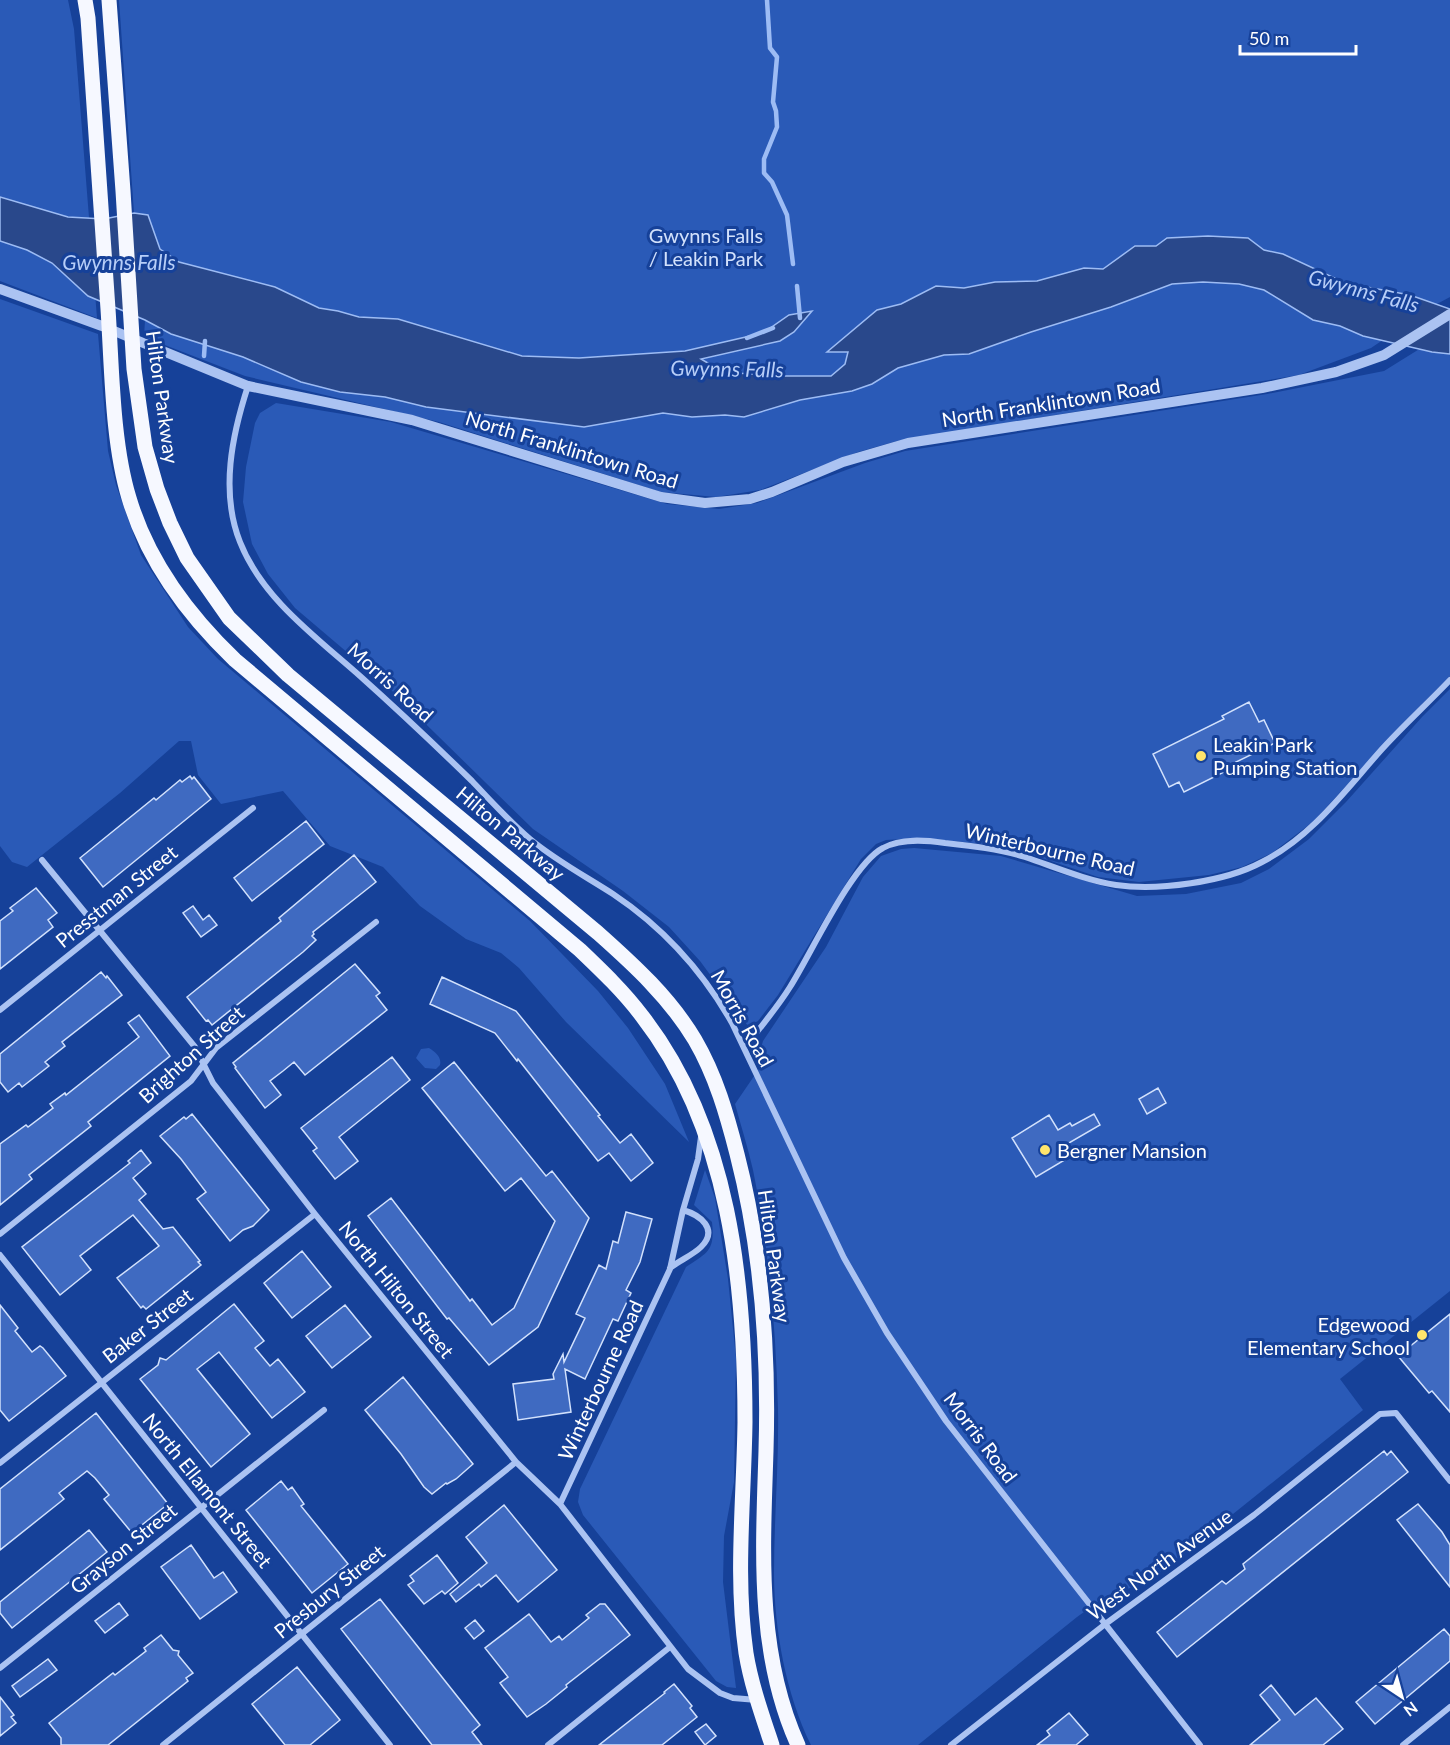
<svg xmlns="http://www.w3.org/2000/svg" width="1450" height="1745" viewBox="0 0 1450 1745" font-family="Lato,sans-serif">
<rect width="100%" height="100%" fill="#164199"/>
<path fill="#2a5ab7" d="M 0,0 L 68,0 L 74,29 L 97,318 L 0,281 Z
M 119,0 L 1450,0 L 1450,297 L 1435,305 L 1371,348 L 1299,375 L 897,441 L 858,452 L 760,490 L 716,497 L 661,492 L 439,422 L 245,376 L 144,337 L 145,320 L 134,213 Z
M 0,299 L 98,334 L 108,451 L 116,485 L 141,555 L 188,627 L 218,659 L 530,921 L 598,991 L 628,1028 L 665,1084 L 689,1142 L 566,1022 L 519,968 L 501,953 L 466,939 L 420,906 L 383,867 L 330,846 L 283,791 L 221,804 L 198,775 L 191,741 L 179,741 L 120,793 L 27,867 L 12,862 L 0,846 Z
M 1450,330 L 1450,676 L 1407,719 L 1314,821 L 1272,853 L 1242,867 L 1209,875 L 1139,882 L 1098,877 L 1006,846 L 920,838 L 886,840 L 876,844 L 861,859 L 778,995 L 758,1021 L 748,1026 L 700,961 L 669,927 L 623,891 L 533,829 L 388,687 L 295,608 L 268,574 L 252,544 L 243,502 L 246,467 L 255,423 L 260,413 L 276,403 L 391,422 L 667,504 L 719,509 L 757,503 L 865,463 L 905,451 L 1267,394 L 1384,371 Z
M 1450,689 L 1450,1291 L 1340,1379 L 1363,1410 L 1163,1570 L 1141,1584 L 1105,1597 L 1077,1617 L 918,1745 L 811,1745 C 786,1695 774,1628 774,1573 C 774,1518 779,1464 778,1409 C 776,1329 769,1249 753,1170 C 748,1148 741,1126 735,1104 L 763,1063 L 760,1052 L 763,1041 L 826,947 L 863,877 L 881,856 L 901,849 L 914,848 L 1001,856 L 1137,896 L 1186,894 L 1241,883 L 1269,869 L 1309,839 L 1346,802 L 1422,717 Z
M 429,1048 C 435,1052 442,1057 440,1065 L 436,1069 L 425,1068 L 416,1058 L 421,1049 Z
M 705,1170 L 715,1198 L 728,1279 L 736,1358 L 734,1482 L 724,1536 L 723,1582 L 736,1688 L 727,1687 L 716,1681 L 583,1515 L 578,1502 L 580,1489 L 686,1267 C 708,1252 715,1251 712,1222 L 694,1205 Z"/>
<path fill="#29488b" stroke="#9dbcf4" stroke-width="1.5" d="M 0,197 L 68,217 L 104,219 L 134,213 L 148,215 L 160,249 L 179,262 L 275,287 L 319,308 L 338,311 L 359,317 L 398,319 L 522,356 L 579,358 L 685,351 L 763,333 L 789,315 L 812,311 L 794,332 L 780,341 L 701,359 L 723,372 L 779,376 L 831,376 L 845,364 L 848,352 L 827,352 L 877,310 L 901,304 L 936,286 L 964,288 L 995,282 L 1037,281 L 1084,268 L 1103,269 L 1135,246 L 1156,246 L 1167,238 L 1208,236 L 1248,238 L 1264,250 L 1283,254 L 1345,283 L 1410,295 L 1450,309 L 1450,354 L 1432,352 L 1363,336 L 1340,326 L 1313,320 L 1264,290 L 1239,284 L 1203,282 L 1172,284 L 1111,307 L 1031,332 L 969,354 L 944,355 L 898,368 L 872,384 L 852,391 L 800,400 L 744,417 L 725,415 L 692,417 L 663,413 L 584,427 L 426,407 L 385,397 L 340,392 L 301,382 L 243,357 L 171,334 L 145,320 L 88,296 L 52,263 L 27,250 L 0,241 Z"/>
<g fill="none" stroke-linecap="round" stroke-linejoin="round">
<path stroke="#9dbcf4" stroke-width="4.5" d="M 767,0 L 770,48 L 777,57 L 773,102 L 776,111 L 777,127 L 764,159 L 764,173 L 772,182 L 787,215 L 793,264
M 797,286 L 800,318
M 747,338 L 773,328
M 204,356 L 205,341"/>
</g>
<path fill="#3f6ac1" stroke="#d2e1fc" stroke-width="1.5" d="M 1249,702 L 1259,722 L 1264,720 L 1275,743 L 1236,762 L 1238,765 L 1184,792 L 1179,782 L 1169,787 L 1153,754 L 1224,719 L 1222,716 Z
M 190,776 L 192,779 L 194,777 L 211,799 L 103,887 L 80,858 L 154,798 L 156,800 L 180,780 L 182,782 Z
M 306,821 L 324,844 L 252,901 L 234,878 Z
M 354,855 L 376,882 L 313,932 L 314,934 L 312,936 L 316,940 L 303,952 L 212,1025 L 208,1020 L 206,1021 L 187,997 L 281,921 L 279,918 Z
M 36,888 L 57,913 L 48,920 L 53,927 L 0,969 L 0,921 L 13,911 L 10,908 Z
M 193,906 L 203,920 L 209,915 L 217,925 L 201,937 L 183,913 Z
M 355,964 L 380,993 L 376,996 L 387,1010 L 305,1075 L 294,1062 L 283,1071 L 270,1081 L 281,1095 L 265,1108 L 235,1068 L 236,1067 L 233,1063 Z
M 101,972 L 106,978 L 107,976 L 122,995 L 62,1042 L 65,1046 L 45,1062 L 49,1066 L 22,1087 L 19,1083 L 8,1092 L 0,1082 L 0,1054 Z
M 442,977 L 516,1011 L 600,1115 L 598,1116 L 620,1143 L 631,1134 L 653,1163 L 631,1181 L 609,1153 L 598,1161 L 518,1059 L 517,1061 L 495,1033 L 430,1004 Z
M 139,1015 L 170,1056 L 88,1122 L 91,1126 L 29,1175 L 32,1179 L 0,1205 L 0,1144 L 26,1125 L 28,1127 L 53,1108 L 50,1104 L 65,1093 L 66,1095 L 139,1037 L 128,1023 Z
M 392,1057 L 410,1080 L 339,1137 L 358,1161 L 335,1179 L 313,1151 L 317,1148 L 301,1128 Z
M 454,1062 L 546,1176 L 552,1171 L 589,1218 L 538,1327 L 489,1365 L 449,1318 L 447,1319 L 368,1216 L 391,1198 L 470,1301 L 472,1299 L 492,1325 L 514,1308 L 555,1221 L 521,1178 L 505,1191 L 422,1088 Z
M 1158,1088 L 1166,1103 L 1147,1114 L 1139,1099 Z
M 192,1114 L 269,1210 L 253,1226 L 243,1230 L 230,1241 L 197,1199 L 206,1192 L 181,1159 L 160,1136 L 184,1117 L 186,1119 Z
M 1094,1114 L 1100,1125 L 1067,1144 L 1073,1155 L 1036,1177 L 1012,1138 L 1049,1115 L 1058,1130 L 1070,1123 L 1072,1126 Z
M 141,1150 L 151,1163 L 133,1178 L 146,1194 L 139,1200 L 163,1229 L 173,1227 L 200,1261 L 198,1262 L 201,1265 L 146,1309 L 143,1306 L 141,1308 L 117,1278 L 159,1246 L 133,1215 L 80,1256 L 91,1270 L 60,1295 L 22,1247 L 130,1163 L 128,1161 Z
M 626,1212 L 652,1219 L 640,1262 L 626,1290 L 631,1293 L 618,1321 L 613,1319 L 585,1379 L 565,1369 L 571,1412 L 518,1420 L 513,1384 L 554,1379 L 553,1374 L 563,1354 L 564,1362 L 585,1318 L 576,1314 L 599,1265 L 606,1269 L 613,1241 L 618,1243 Z
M 302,1251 L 331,1287 L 292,1318 L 264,1283 Z
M 234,1304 L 264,1341 L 255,1348 L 270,1366 L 278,1359 L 305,1392 L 272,1418 L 219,1352 L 197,1369 L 250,1434 L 211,1467 L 140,1379 L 158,1365 L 160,1358 L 166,1360 Z
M 0,1305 L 18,1328 L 15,1331 L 32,1352 L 40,1346 L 43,1348 L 66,1376 L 9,1421 L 0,1410 Z
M 345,1305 L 371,1337 L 332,1368 L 306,1336 Z
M 1450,1314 L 1450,1412 L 1432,1391 L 1429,1393 L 1398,1356 Z
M 403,1377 L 473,1464 L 456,1479 L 447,1484 L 446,1483 L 432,1494 L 424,1487 L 401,1454 L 365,1410 Z
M 96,1413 L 168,1504 L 132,1533 L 104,1499 L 109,1495 L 95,1478 L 87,1471 L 59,1493 L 64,1499 L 0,1550 L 0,1489 Z
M 1384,1451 L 1387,1455 L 1391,1451 L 1408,1472 L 1177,1657 L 1157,1632 L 1222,1581 L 1226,1584 L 1245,1569 L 1243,1564 Z
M 281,1481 L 288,1490 L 292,1487 L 304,1504 L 301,1506 L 348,1564 L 312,1593 L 246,1510 Z
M 1418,1504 L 1442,1532 L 1450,1545 L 1450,1587 L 1397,1520 Z
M 504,1505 L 557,1570 L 518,1602 L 496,1575 L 481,1587 L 479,1584 L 456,1602 L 450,1594 L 487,1563 L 466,1537 Z
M 89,1530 L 107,1552 L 12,1628 L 0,1613 L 0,1602 Z
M 191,1545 L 214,1578 L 223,1572 L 237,1592 L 200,1619 L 161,1567 Z
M 437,1555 L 458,1583 L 445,1594 L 442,1591 L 424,1604 L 408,1585 L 414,1581 L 410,1576 Z
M 380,1599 L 480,1725 L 472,1732 L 482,1745 L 432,1745 L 341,1629 Z
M 119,1603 L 128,1615 L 105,1633 L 95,1621 Z
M 600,1604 L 605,1604 L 630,1635 L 566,1685 L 567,1687 L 546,1704 L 527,1717 L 503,1687 L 500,1683 L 508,1677 L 485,1648 L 529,1614 L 551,1642 L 559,1636 L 562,1640 L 589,1618 L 586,1615 Z
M 475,1620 L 484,1631 L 474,1639 L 465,1628 Z
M 1444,1629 L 1450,1636 L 1450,1661 L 1375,1724 L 1356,1702 Z
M 161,1635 L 173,1650 L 179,1651 L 178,1655 L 193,1673 L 186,1678 L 188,1681 L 108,1745 L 61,1745 L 61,1738 L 49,1723 L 113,1673 L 115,1675 L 146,1651 L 144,1648 Z
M 48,1659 L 57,1670 L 20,1697 L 12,1686 Z
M 297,1667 L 340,1720 L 310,1745 L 285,1745 L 252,1704 Z
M 674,1684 L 692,1706 L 690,1708 L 697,1717 L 662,1745 L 599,1745 L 665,1693 L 664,1692 Z
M 1271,1685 L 1295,1715 L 1316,1698 L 1343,1729 L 1323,1745 L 1250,1745 L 1280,1720 L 1260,1695 Z
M 0,1697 L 14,1715 L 11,1717 L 16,1723 L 0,1736 Z
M 1069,1713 L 1088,1735 L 1076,1745 L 1037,1745 L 1050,1735 L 1047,1731 Z
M 706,1724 L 716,1736 L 705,1745 L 695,1732 Z"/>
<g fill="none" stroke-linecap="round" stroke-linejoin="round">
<path stroke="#abc3f2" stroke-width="6" d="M 248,386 C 232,435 220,492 240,542 C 262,598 316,637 360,676 C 398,710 435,745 472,781 C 491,801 509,821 530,839 C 555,860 585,876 613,894 C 664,928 702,970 732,1023 L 844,1258 L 887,1333 L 946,1421 L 1200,1745
M 42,860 L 195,1047 L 213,1083 L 315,1214 L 516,1462 L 560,1504 L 688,1669 L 720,1693 L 733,1698 L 757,1700
M 0,1010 L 253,808
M 744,1048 C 760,1028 777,1008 790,987 C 811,954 852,864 883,848 C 901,838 925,840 945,843 C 972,846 999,849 1025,857 C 1055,867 1085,880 1116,885 C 1158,891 1225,882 1262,862 C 1313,836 1346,789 1383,748 C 1405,724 1428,703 1450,680
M 0,1234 L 191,1081 L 216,1048 L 376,922
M 0,1255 L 390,1745
M 670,1268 C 680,1260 693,1255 701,1247 C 719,1229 700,1215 683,1210
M 0,1463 L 315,1214
M 560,1504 L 670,1269 L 683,1210 L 698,1159 L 701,1137
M 0,1668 L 324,1410
M 163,1745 L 516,1462
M 548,1745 L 670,1647
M 951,1745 L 1104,1625 L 1254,1515 L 1380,1414 L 1396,1413 L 1450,1481
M 1403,1745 L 1450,1707"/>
<path stroke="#abc3f2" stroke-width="10" d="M 0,289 L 102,326 L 248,386 L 412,420 L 661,497 L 705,503 L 750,499 L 772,492 L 843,462 L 908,443 L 1262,388 L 1336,372 L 1384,355 L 1450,314"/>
<path stroke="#f6f8ff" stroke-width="15" d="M 85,0 L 88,18 C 95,115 102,212 108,309 C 112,368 112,442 129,498 C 148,562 188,615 235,660 L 580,950 C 602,971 624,992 642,1016 C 730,1129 745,1284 745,1422 C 744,1500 735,1576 746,1653 C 751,1684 762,1715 772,1745
M 109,0 L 123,191 L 134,369 L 145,447 L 157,489 L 170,523 L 187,558 L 229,618 L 288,675 L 598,933 C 634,965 670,998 695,1040 C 716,1076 727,1115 737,1154 C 762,1251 769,1351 766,1451 C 763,1549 756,1653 798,1745"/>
</g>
<g fill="#ffe56c" stroke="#164199" stroke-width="2">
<circle cx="1201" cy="756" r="6"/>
<circle cx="1045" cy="1150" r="6"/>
<circle cx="1422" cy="1335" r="6"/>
</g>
<g text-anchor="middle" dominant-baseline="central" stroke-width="6" stroke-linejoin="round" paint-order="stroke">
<g font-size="20" fill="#d2e1fc" stroke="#164199">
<text x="706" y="235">Gwynns Falls<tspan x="706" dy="23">/ Leakin Park</tspan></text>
</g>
<g font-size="20" fill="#fff" stroke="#164199">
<text transform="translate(163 397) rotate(82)">Hilton Parkway</text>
<text transform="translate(1051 402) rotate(-9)">North Franklintown Road</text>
<text transform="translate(572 449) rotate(17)">North Franklintown Road</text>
<text transform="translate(391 682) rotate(42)">Morris Road</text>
<text transform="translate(511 833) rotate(40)">Hilton Parkway</text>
<text transform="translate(1050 849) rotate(13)">Winterbourne Road</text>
<text transform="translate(116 896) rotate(-39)">Presstman Street</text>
<text transform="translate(743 1018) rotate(61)">Morris Road</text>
<text transform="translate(191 1054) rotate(-42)">Brighton Street</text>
<text transform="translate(775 1256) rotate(82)">Hilton Parkway</text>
<text transform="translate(397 1289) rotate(51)">North Hilton Street</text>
<text transform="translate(147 1325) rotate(-38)">Baker Street</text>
<text transform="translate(600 1380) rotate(-65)">Winterbourne Road</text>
<text transform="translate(981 1437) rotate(53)">Morris Road</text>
<text transform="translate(208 1490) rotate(51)">North Ellamont Street</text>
<text transform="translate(123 1548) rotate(-39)">Grayson Street</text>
<text transform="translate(1159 1564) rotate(-36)">West North Avenue</text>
<text transform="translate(329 1591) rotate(-39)">Presbury Street</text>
</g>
<g font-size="20" fill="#fff" stroke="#164199" text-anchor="start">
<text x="1213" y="744">Leakin Park<tspan x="1213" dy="23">Pumping Station</tspan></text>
<text x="1057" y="1150">Bergner Mansion</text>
<text x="1410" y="1324" text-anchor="end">Edgewood<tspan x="1410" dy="23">Elementary School</tspan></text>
</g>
<g font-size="21" font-style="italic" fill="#b7cef8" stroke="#164199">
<text x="119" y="261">Gwynns Falls</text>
<text transform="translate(1364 290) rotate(15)">Gwynns Falls</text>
<text transform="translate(727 368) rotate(1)">Gwynns Falls</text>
</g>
</g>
<g transform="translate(1402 1697) rotate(144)" stroke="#164199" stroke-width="4.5" paint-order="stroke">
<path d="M0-4.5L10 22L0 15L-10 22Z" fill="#ffffff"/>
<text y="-9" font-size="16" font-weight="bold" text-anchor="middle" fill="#ffffff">N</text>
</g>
<path d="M1240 45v9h116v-9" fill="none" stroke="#ffffff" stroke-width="3"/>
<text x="1249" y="45" font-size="18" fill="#ffffff" stroke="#164199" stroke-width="4.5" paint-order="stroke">50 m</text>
</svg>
